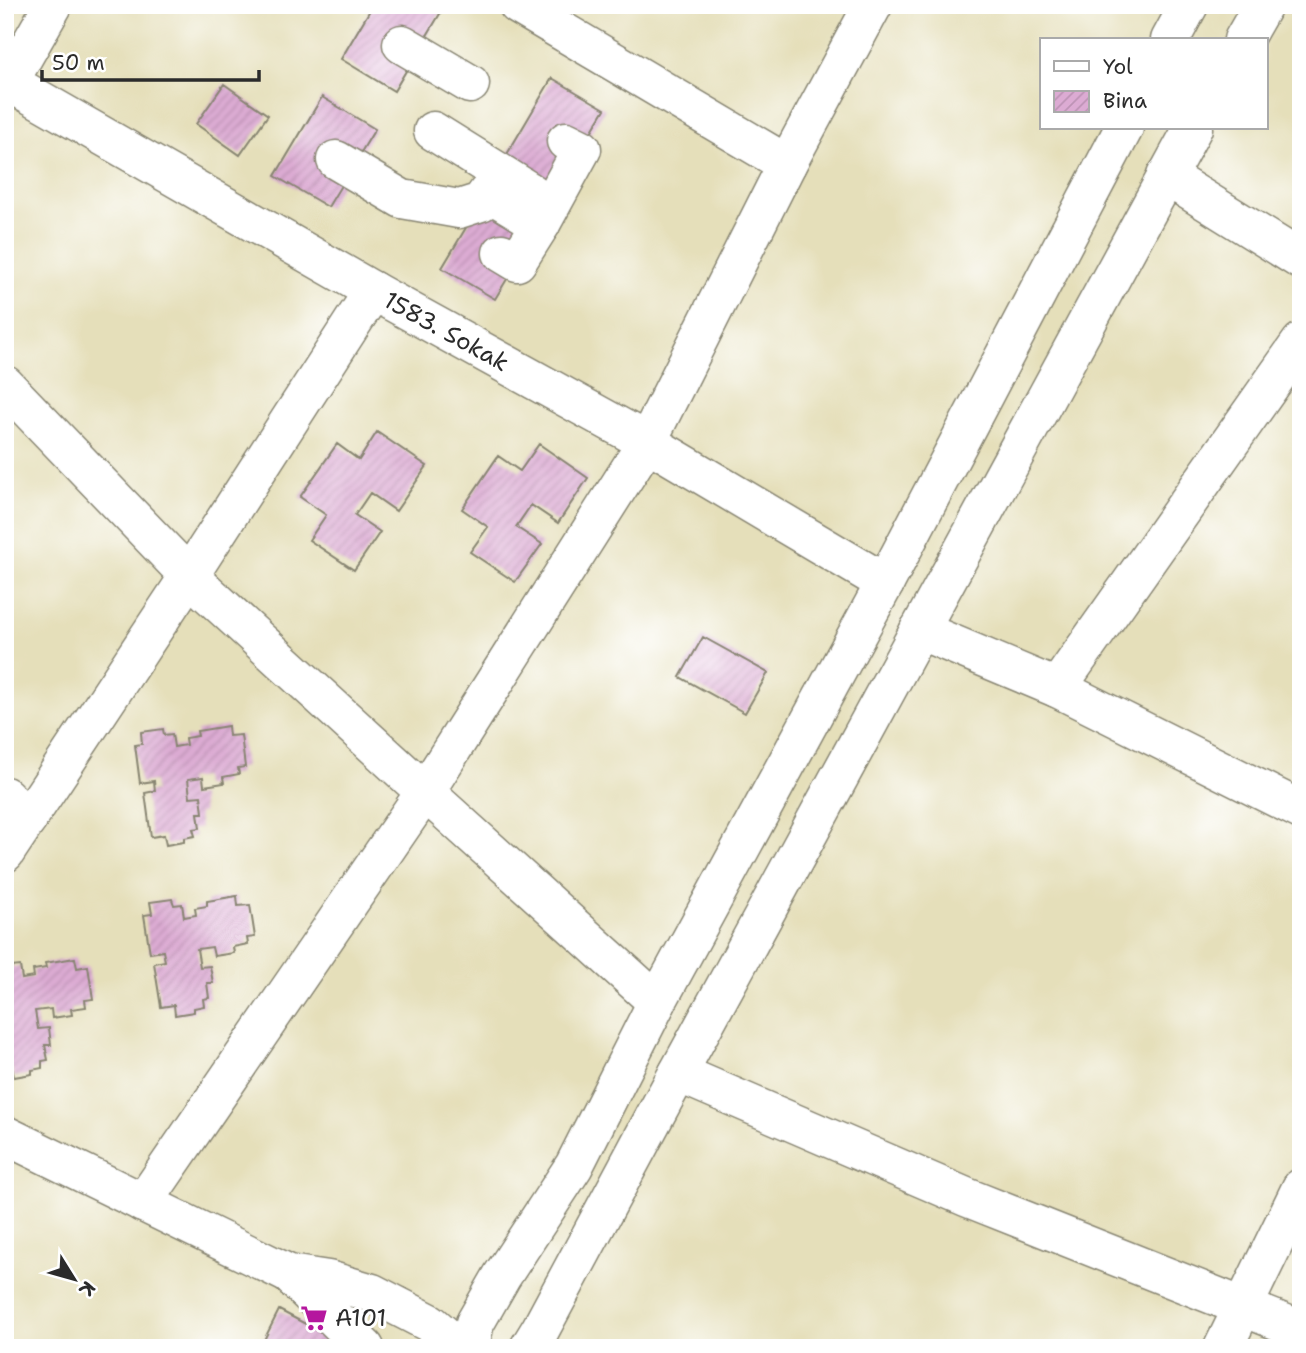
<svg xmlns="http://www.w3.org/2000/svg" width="1306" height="1353" viewBox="0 0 1306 1353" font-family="'Shantell Sans',sans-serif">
<defs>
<pattern id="building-hatch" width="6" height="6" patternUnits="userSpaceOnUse" patternTransform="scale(1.75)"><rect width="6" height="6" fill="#dcabd3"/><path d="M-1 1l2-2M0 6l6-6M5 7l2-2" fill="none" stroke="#bd93b5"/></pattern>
</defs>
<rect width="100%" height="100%" fill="#fff"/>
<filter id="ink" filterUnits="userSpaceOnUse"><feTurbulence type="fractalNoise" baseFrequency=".0143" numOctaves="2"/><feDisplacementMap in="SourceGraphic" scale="14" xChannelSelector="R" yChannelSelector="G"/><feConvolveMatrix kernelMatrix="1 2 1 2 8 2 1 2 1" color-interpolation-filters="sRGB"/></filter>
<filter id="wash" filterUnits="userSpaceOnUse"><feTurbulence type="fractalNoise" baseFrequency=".00686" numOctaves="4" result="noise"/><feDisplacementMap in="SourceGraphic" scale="28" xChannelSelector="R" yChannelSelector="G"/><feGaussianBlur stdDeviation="1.57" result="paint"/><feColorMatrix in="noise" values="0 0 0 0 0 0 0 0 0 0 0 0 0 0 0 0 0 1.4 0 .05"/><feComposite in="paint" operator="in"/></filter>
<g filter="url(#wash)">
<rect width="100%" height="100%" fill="#e5dfba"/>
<g id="blocks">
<path fill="url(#building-hatch)" d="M 373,5 L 429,5 L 441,12 L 394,91 L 341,59 Z
M 552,78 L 605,109 L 558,187 L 506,156 Z
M 224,84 L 268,115 L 240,155 L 196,124 Z
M 322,97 L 375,129 L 328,207 L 275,176 Z
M 489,189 L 542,221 L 495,299 L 442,268 Z
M 377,432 L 427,466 L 396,511 L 370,493 L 355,515 L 380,532 L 354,570 L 309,540 L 326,515 L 300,497 L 337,444 L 359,460 Z
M 539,444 L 588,478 L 558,523 L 531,505 L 516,527 L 542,544 L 515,582 L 470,552 L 488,527 L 462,509 L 498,456 L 520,471 Z
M 703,637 L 768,673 L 745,713 L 680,677 Z
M 228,726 L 229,736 L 241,735 L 245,767 L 238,768 L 239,774 L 223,777 L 224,783 L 204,786 L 203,777 L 188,779 L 190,797 L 201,796 L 203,813 L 198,813 L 200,828 L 193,829 L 195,836 L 184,838 L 184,842 L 166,845 L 164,835 L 151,837 L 145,793 L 155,791 L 154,781 L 140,783 L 135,745 L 142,744 L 141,732 L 163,729 L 164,735 L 172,734 L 174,747 L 186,745 L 185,738 L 198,736 L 197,731 Z
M 237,896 L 238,906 L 250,905 L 255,937 L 247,938 L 248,944 L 233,947 L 234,953 L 214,956 L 212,947 L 197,949 L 200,967 L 210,966 L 213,983 L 207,983 L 209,998 L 203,999 L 204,1006 L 194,1008 L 194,1012 L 175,1015 L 174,1005 L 161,1007 L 154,963 L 165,961 L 163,951 L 150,953 L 144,915 L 152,914 L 150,902 L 172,899 L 174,905 L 182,904 L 184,917 L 196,915 L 195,908 L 207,906 L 207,901 Z
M 75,958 L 77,968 L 88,966 L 93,999 L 85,1000 L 86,1007 L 71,1009 L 72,1015 L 52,1018 L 51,1009 L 35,1011 L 38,1029 L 49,1028 L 51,1045 L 45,1045 L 48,1060 L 42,1061 L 42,1068 L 32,1070 L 32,1074 L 14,1077 L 12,1068 L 5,1069 L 5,962 L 11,961 L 12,967 L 20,966 L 22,979 L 34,977 L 33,970 L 46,968 L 45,963 Z
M 279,1310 L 334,1339 L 329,1348 L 260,1348 Z"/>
</g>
</g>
<g filter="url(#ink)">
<use href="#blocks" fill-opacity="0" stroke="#888572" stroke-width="2"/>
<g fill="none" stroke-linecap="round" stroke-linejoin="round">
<defs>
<g id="minor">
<path d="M 518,5 L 787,164"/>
<path d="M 1170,40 L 1189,5"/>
<path d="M 1243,40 L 1263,5"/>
<path d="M 402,44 L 470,84"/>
<path id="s1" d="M 5,80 L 373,291 L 647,442 L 885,583"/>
<path d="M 5,89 L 53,5"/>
<path d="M 433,131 L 532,193"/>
<path d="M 336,160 L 402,199 L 459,209 L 481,202 L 488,192 L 541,224 L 582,149 L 566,141"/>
<path d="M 1166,176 L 1301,260"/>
<path d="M 502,253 L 517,262 L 541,224"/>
<path d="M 5,385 L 189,576 L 425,792 L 657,1002"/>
<path d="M 919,630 L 1057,688 L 1301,342"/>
<path d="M 1057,688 L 1301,810"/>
<path d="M 5,796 L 28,819"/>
<path d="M 5,853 L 189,576 L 373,291"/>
<path d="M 678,1073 L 966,1197 L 1301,1330"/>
<path d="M 5,1135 L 289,1274 L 328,1280 L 372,1293 L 430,1323 L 459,1348"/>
<path d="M 143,1203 L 425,792 L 647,442 L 787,164 L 873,5"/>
<path d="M 289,1274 L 365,1348"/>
<path d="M 470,1345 L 475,1323 L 502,1276 L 574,1166 L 657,1002 L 885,583 L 1124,128"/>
<path d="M 529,1348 L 540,1330 L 678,1073 L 1193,128"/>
<path d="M 1223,1348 L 1301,1188"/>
</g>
</defs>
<use href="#minor" stroke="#888572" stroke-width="41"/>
<use href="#minor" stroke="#fff" stroke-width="38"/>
</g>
</g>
<defs>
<symbol id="supermarket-bare" viewBox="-9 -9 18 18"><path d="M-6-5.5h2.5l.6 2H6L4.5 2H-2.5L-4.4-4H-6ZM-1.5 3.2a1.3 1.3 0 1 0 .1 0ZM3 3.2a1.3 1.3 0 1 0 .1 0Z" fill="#b5179e" stroke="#fff" stroke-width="2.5" paint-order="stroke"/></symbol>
</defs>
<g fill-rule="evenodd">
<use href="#supermarket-bare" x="295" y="1299" width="38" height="38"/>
</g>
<g text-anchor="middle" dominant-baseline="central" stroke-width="6" stroke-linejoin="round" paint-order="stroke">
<g font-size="24" fill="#2b2b2b" stroke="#fff">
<text stroke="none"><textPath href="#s1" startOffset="508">1583. Sokak</textPath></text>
</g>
<g font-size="24" fill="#2b2b2b" stroke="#fff" text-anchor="start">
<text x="335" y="1318">A101</text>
</g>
</g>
<rect width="1306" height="1353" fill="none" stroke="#fff" stroke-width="28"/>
<rect x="1040" y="38" width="228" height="91" fill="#ffffff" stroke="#aaaaaa" stroke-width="2"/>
<rect x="1054" y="61" width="35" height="10" fill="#ffffff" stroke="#aaaaaa" stroke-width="2"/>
<text x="1103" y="74" font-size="21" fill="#2b2b2b">Yol</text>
<rect x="1054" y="91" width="35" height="21" fill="url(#building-hatch)" stroke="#aaaaaa" stroke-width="2"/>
<text x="1103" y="108" font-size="21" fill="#2b2b2b">Bina</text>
<g transform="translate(74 1279) rotate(127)" stroke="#ffffff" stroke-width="5" paint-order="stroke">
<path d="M0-5L12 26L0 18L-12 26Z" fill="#2b2b2b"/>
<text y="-10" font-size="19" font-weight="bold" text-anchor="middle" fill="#2b2b2b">K</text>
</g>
<path d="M42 70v10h217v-10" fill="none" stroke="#2b2b2b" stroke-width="3.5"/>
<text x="52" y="70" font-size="21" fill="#2b2b2b" stroke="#ffffff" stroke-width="5" paint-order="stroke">50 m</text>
</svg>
